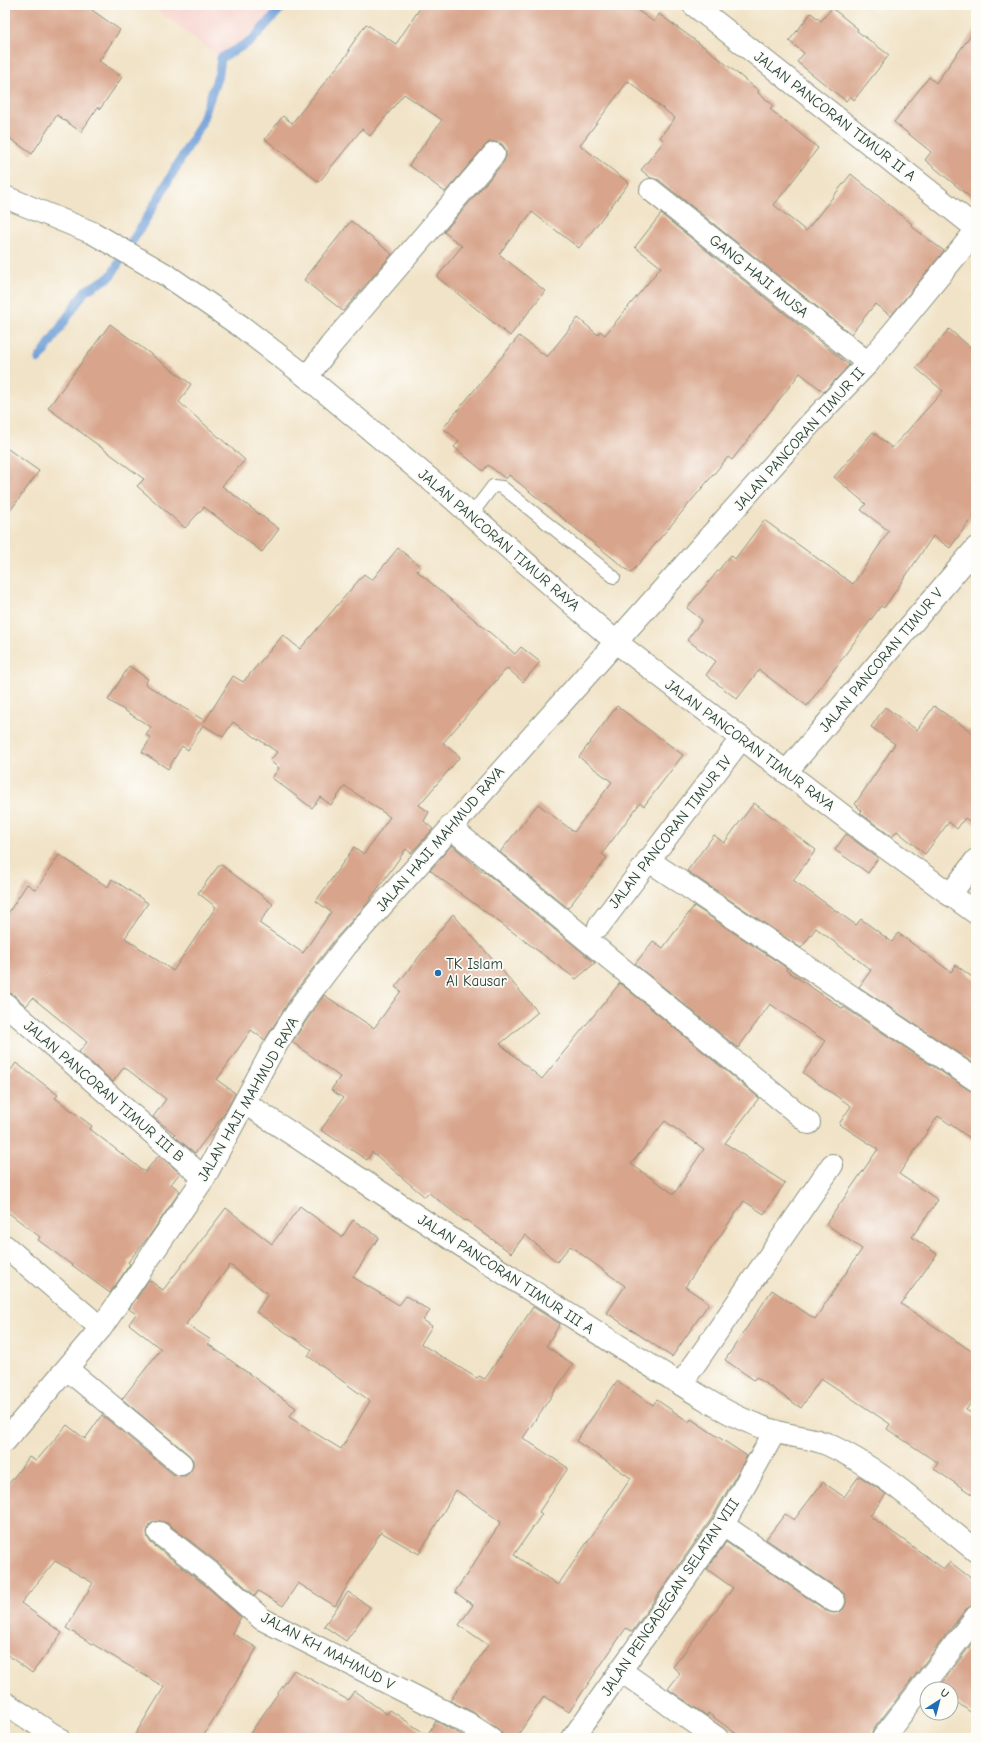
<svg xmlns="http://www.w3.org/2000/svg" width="981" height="1743" viewBox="0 0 981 1743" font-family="'Comic Neue',sans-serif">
<rect width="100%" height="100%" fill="#fdfcf7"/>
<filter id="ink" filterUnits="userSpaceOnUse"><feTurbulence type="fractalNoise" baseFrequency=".025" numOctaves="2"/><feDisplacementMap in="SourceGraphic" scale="8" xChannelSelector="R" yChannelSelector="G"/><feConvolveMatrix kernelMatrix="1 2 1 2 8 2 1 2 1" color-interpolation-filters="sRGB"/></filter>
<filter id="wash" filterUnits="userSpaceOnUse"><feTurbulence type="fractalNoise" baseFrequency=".012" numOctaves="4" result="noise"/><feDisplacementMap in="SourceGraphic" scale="16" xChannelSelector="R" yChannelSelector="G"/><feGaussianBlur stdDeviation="0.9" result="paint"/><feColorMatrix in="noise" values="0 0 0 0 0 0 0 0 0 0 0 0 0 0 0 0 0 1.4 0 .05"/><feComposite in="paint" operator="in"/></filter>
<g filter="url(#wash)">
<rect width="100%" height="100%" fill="#f1e3c7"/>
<path fill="#f7d0ca" d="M 150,5 L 284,5 L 221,58 Z"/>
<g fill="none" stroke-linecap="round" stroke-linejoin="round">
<path stroke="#6f9fd8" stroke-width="9" d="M 39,359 L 85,291 L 110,277 L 149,214 L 200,126 L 219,73 L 221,58 L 251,41 L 284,5"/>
</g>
<g id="blocks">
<path fill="#d8a48b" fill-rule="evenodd" d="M 5,5 L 85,5 L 120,30 L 99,61 L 122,77 L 100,109 L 98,107 L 81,132 L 57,115 L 32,154 L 5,135 Z
M 422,5 L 630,5 L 654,22 L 659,14 L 707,49 L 759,91 L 758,93 L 773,105 L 770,109 L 818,148 L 774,205 L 806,231 L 851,174 L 912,224 L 911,226 L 944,251 L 891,316 L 875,304 L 851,334 L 659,180 L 651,178 L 641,170 L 664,141 L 660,137 L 675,118 L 628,81 L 580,145 L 629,183 L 579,248 L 532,212 L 499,254 L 545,291 L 510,336 L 437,277 L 462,246 L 444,232 L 504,162 L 506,157 L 506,150 L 502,144 L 496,142 L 489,142 L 485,146 L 445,192 L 409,165 L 442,120 L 404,94 L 370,136 L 362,129 L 319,182 L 265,139 L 283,116 L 292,123 L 350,51 L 348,50 L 366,24 L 396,44 Z
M 832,8 L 858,29 L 857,31 L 889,55 L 854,100 L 850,96 L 846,101 L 797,62 L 804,53 L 789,41 L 811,13 L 821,21 Z
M 976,28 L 976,202 L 925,160 L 931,152 L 894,122 L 929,77 L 936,83 Z
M 661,214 L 849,365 L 824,392 L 800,373 L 732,460 L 728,457 L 631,573 L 509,475 L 506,479 L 488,465 L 483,471 L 454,447 L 459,441 L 443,428 L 519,336 L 547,357 L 578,318 L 598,335 L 600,331 L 605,335 L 661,267 L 635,247 Z
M 351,221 L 392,254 L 343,311 L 304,280 Z
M 110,324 L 191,384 L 179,402 L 245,460 L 222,486 L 279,529 L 262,552 L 204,507 L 185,528 L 137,486 L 144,479 L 48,408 Z
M 949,329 L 976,352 L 976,512 L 950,548 L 933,536 L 884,608 L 881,606 L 807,706 L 759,670 L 737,699 L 706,675 L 716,661 L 687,640 L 702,620 L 687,608 L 731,555 L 735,559 L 764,520 L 853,584 L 889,531 L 861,510 L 866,504 L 834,477 L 873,432 L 892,448 L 943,391 L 916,368 Z
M 5,447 L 39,471 L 5,518 Z
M 398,548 L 421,567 L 417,571 L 515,654 L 521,647 L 540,662 L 523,682 L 507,668 L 443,743 L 460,757 L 419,805 L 429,812 L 424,821 L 433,829 L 411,853 L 406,849 L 366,905 L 336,938 L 294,993 L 265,1040 L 251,1030 L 217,1080 L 235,1093 L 225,1113 L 195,1153 L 174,1136 L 175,1134 L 153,1117 L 166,1099 L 124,1067 L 113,1082 L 79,1052 L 87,1042 L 33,998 L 26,1006 L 13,994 L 5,992 L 5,918 L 27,884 L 36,890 L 59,855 L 108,887 L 112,879 L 148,903 L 125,938 L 173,971 L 216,907 L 198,893 L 220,864 L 273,904 L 259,923 L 303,953 L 331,912 L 316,901 L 354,847 L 364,854 L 390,817 L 345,786 L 331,805 L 320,797 L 312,808 L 272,778 L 279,768 L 270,761 L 277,752 L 233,722 L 223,737 L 203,725 L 188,750 L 182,746 L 168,769 L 142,752 L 151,738 L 146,735 L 151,727 L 108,700 L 129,666 L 148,679 L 145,684 L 205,721 L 233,676 L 243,682 L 283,635 L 300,649 L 364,574 L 372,580 Z
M 617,706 L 683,755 L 644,806 L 640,803 L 602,854 L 607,858 L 568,908 L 500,852 L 538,804 L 574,832 L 612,782 L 579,757 Z
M 934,706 L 976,735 L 976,825 L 965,818 L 957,829 L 949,822 L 925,854 L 897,831 L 892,837 L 860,813 L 862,811 L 855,804 L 895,744 L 871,727 L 885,707 L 917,730 Z
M 754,803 L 816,850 L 793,880 L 856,925 L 861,919 L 892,942 L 898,933 L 951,972 L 956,965 L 976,980 L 976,1065 L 859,987 L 871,970 L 816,928 L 801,948 L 687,871 L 714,835 L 724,843 Z
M 846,834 L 878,858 L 868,873 L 835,850 Z
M 452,845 L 484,873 L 485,872 L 595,963 L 576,979 L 441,879 L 430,870 Z
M 694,906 L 787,968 L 786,970 L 843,1009 L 844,1007 L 969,1090 L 976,1092 L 976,1142 L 938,1116 L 899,1174 L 938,1200 L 912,1237 L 937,1254 L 901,1304 L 976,1354 L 976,1395 L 966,1410 L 976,1416 L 976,1497 L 934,1469 L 938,1463 L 887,1429 L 890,1424 L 821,1378 L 801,1408 L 756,1377 L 754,1380 L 725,1360 L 772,1290 L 815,1319 L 862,1249 L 826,1224 L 878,1149 L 839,1124 L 851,1106 L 803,1073 L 825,1041 L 770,1004 L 738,1048 L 635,964 L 653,941 L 663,948 Z
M 453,914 L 538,1012 L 500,1044 L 542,1079 L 620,983 L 759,1098 L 725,1143 L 785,1183 L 764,1214 L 744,1201 L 685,1287 L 709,1303 L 672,1357 L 607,1313 L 625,1286 L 570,1246 L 557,1262 L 525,1235 L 511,1253 L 466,1220 L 465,1221 L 429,1193 L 425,1197 L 372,1152 L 367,1160 L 321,1130 L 343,1098 L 331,1090 L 340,1077 L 292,1042 L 324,995 L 374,1028 L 401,991 L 395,987 ZM 665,1121 L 704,1149 L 674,1194 L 631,1164 Z
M 16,1063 L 58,1095 L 55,1098 L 92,1126 L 90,1129 L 145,1172 L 159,1155 L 180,1173 L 171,1184 L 180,1191 L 150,1235 L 128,1262 L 130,1264 L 110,1293 L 38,1240 L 40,1237 L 5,1210 L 5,1078 Z
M 300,1206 L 342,1237 L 353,1220 L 379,1237 L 353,1277 L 399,1305 L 406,1296 L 430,1311 L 423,1320 L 432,1326 L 421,1344 L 477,1378 L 479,1376 L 485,1379 L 533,1307 L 560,1324 L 546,1346 L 573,1364 L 523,1438 L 568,1468 L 539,1512 L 542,1514 L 514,1555 L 558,1585 L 631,1478 L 576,1441 L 617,1381 L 653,1405 L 657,1400 L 689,1422 L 691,1419 L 747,1456 L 712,1518 L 632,1632 L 626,1628 L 569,1712 L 544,1696 L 516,1738 L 502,1738 L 501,1732 L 497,1728 L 473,1712 L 450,1701 L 488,1645 L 459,1625 L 473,1605 L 455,1592 L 501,1522 L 456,1490 L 419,1554 L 381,1532 L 335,1606 L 298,1583 L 283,1606 L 258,1591 L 255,1596 L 221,1565 L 167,1523 L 160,1521 L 154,1522 L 149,1525 L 147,1532 L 148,1538 L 151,1543 L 205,1585 L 241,1617 L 232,1633 L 257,1648 L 202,1738 L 133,1738 L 164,1687 L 66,1628 L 93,1583 L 55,1561 L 21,1603 L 62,1633 L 32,1673 L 5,1653 L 5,1489 L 29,1457 L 36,1461 L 67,1425 L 85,1439 L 102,1415 L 173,1474 L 179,1476 L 185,1476 L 190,1472 L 193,1466 L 193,1460 L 189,1455 L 122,1399 L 161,1349 L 129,1324 L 136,1314 L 129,1309 L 149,1280 L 163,1290 L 226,1208 L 272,1244 ZM 230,1265 L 268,1294 L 256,1312 L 312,1350 L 308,1356 L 370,1401 L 341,1449 L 289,1417 L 296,1408 L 208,1344 L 211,1340 L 186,1324 Z
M 859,1476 L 886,1494 L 870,1516 L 944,1569 L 950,1562 L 976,1582 L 976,1605 L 966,1609 L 873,1730 L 871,1738 L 742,1738 L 708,1713 L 707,1716 L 668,1689 L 680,1673 L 673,1667 L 733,1588 L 707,1569 L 726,1542 L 827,1611 L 833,1613 L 840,1612 L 844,1608 L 846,1602 L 845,1595 L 841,1591 L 766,1539 L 785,1514 L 794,1520 L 823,1482 L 844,1497 Z
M 348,1592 L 370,1607 L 346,1641 L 324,1626 Z
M 976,1638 L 976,1716 L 951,1698 L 951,1689 L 938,1688 Z
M 294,1670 L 348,1700 L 354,1691 L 387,1714 L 390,1710 L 427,1735 L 436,1721 L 467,1738 L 247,1738 Z"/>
</g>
</g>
<g filter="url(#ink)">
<use href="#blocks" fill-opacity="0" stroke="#88907e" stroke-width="1"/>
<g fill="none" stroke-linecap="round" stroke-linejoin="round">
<defs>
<path id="service" d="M 471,515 L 493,486 L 502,487 L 614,577"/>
<path id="minor" d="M 694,5 L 976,228
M 651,190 L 868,363
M 307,377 L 331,345 L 494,154
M 786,772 L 976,548
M 450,827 L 809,1123
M 648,860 L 976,1080
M 950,895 L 976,860
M 599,926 L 741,739
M 5,1004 L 204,1178
M 245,1103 C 400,1205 555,1309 715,1405 C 734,1416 754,1425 774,1431 C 792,1437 812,1437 829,1445 C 882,1469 930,1515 976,1551
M 5,1246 L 101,1328
M 67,1369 L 181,1464
M 681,1384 L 832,1165
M 5,1441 L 101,1328 L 204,1178 L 271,1053 L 304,1001 L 346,946 L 616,642
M 723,1525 L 834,1601
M 159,1533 L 213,1575 L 262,1619 L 467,1723 L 490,1738
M 621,1671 L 717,1738
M 5,1703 L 58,1738
M 573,1738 L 723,1525 L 775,1431
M 883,1738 L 976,1617"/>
<path id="tertiary" d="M 5,197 L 93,233 L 168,276 L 242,327 L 307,377 L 444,491 L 616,642 L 871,837 L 976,913
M 616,642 L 810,424 L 868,363 L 976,231"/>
</defs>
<use href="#service" stroke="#88907e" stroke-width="14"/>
<use href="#minor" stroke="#88907e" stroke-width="24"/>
<use href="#tertiary" stroke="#88907e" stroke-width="24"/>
<use href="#service" stroke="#fff" stroke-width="12"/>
<use href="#minor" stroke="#fff" stroke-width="22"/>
<use href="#tertiary" stroke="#fff" stroke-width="22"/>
</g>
</g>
<circle fill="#1f6fb2" stroke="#fdfcf7" stroke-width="1.5" cx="438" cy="973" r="4"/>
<g text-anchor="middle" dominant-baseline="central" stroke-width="3.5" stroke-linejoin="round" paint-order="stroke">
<g font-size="15" fill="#1f3d34" stroke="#fdfcf7">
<text transform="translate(835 116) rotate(38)">JALAN PANCORAN TIMUR II A</text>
<text transform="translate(759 276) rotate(39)">GANG HAJI MUSA</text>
<text transform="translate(799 439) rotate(-48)">JALAN PANCORAN TIMUR II</text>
<text transform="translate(499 540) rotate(41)">JALAN PANCORAN TIMUR RAYA</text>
<text transform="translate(881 660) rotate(-50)">JALAN PANCORAN TIMUR V</text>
<text transform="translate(750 745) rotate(37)">JALAN PANCORAN TIMUR RAYA</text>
<text transform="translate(670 832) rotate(-52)">JALAN PANCORAN TIMUR IV</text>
<text transform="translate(440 839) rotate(-49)">JALAN HAJI MAHMUD RAYA</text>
<text transform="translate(104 1091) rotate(41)">JALAN PANCORAN TIMUR III B</text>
<text transform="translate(248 1099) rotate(-60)">JALAN HAJI MAHMUD RAYA</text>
<text transform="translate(506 1274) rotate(33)">JALAN PANCORAN TIMUR III A</text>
<text transform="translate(670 1597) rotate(-56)">JALAN PENGADEGAN SELATAN VIII</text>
<text transform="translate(328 1651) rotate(28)">JALAN KH MAHMUD V</text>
</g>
<g font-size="15" fill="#1f3d34" stroke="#fdfcf7" text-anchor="start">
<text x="446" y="964">TK Islam<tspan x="446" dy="17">Al Kausar</tspan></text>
</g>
</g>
<rect width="981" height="1743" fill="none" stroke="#fdfcf7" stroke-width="20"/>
<g transform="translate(939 1701) rotate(36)"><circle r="19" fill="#fdfcf7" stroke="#a4b0a9"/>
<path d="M0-3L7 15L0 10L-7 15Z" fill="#1f6fb2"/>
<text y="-6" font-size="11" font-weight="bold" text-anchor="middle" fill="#1f3d34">U</text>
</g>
</svg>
